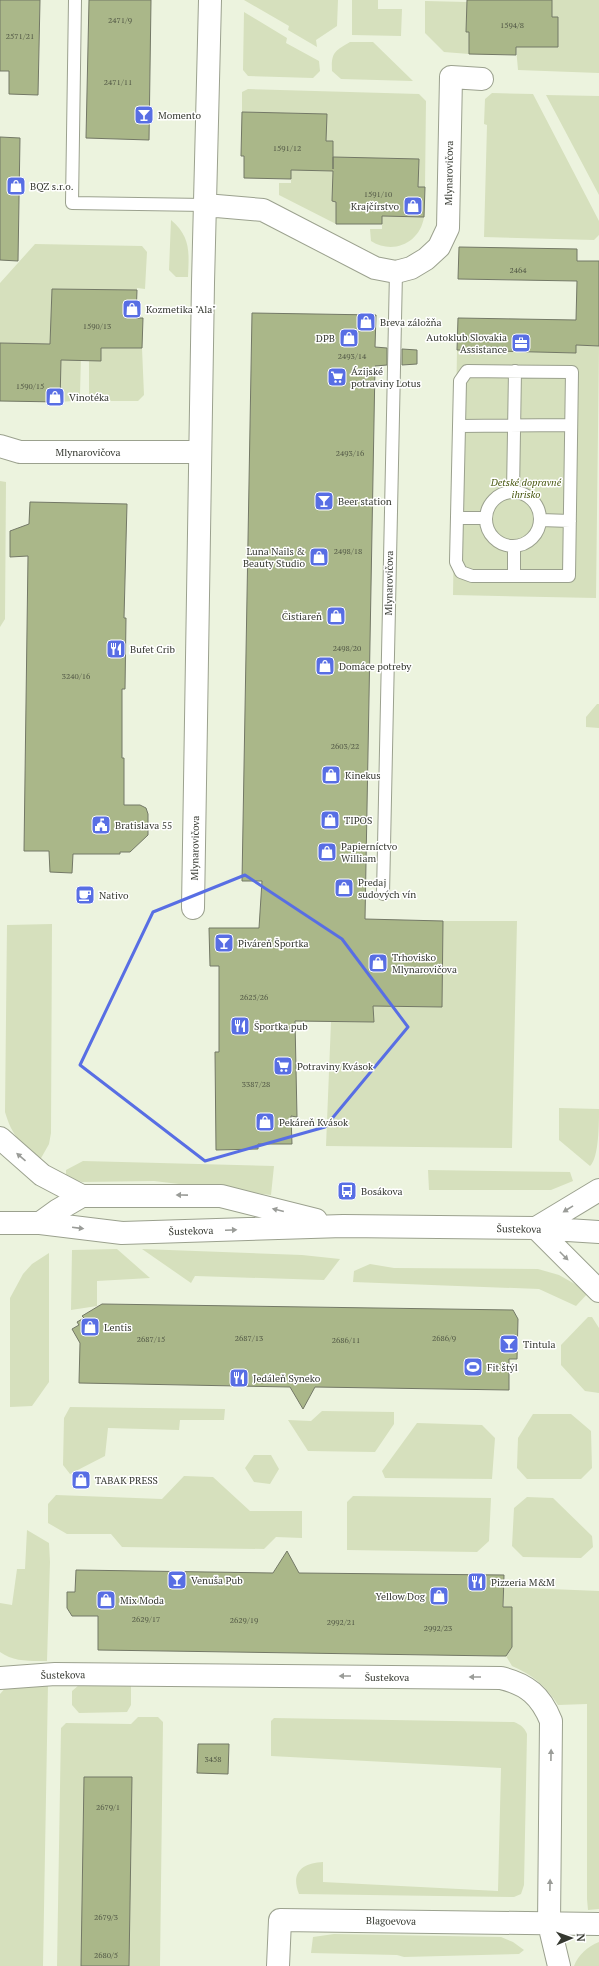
<svg xmlns="http://www.w3.org/2000/svg" width="599" height="1966" viewBox="0 0 599 1966" font-family="'PT Serif',serif">
<rect width="100%" height="100%" fill="#ecf3de"/>
<path fill="#d6e0bd" d="M 244,0 L 338,0 L 337,26 L 316,40 L 317,47 L 288,30 L 289,26 Z
M 352,0 L 378,0 L 378,9 L 402,9 L 401,36 L 352,35 Z
M 552,0 L 599,0 L 599,73 L 518,70 L 516,47 L 558,47 L 558,17 L 552,17 Z
M 425,1 L 467,2 L 466,32 L 469,32 L 469,54 L 444,52 L 425,33 Z
M 244,12 L 287,38 L 286,43 L 319,61 L 320,71 L 313,78 L 248,76 L 243,70 Z
M 350,42 L 373,42 L 413,81 L 341,79 L 332,71 C 331,52 335,51 350,42 Z
M 248,89 L 419,94 L 426,101 L 425,187 L 418,187 L 333,157 L 326,141 L 326,114 L 242,112 L 242,92 Z
M 492,93 L 533,94 L 599,221 L 599,235 L 594,240 L 484,237 L 487,125 L 484,124 L 485,99 Z
M 546,95 L 599,96 L 599,195 Z
M 291,170 L 333,171 L 332,201 L 336,202 L 336,224 L 279,195 L 279,183 L 291,183 Z
M 382,216 L 424,217 C 420,243 393,255 371,241 L 370,229 L 382,229 Z
M 171,220 C 191,237 189,252 188,277 L 176,277 L 169,270 Z
M 35,244 L 142,246 L 147,252 L 145,289 L 137,288 L 137,290 L 52,289 L 51,333 L 54,344 L 0,343 L 0,283 Z
M 576,345 L 599,346 L 596,598 L 453,595 L 457,350 L 575,353 Z
M 101,348 L 142,348 L 144,395 L 138,401 L 98,401 L 89,394 L 89,361 Z
M 54,356 L 81,356 L 80,394 L 72,401 L 60,402 Z
M 0,481 L 6,482 L 5,619 L 0,627 Z
M 597,704 L 599,704 L 599,728 L 586,727 L 586,717 Z
M 443,921 L 517,921 L 512,1148 L 326,1146 L 331,1022 L 374,1022 L 373,1006 L 442,1007 Z
M 52,924 L 51,1133 L 49,1144 L 40,1160 C 21,1144 12,1136 5,1112 L 7,925 Z
M 559,1108 L 599,1109 C 599,1123 599,1158 590,1166 L 559,1140 Z
M 83,1161 L 274,1166 L 271,1195 L 154,1181 L 82,1182 L 66,1177 L 66,1170 Z
M 428,1170 L 570,1172 L 573,1181 L 551,1190 L 429,1190 Z
M 117,1249 L 150,1278 L 97,1281 L 97,1306 L 71,1310 L 72,1250 Z
M 142,1249 L 302,1255 L 340,1259 L 324,1280 L 195,1276 L 191,1283 Z
M 49,1253 L 49,1382 L 32,1406 L 10,1407 L 10,1298 L 23,1274 L 32,1264 Z
M 370,1264 L 394,1268 L 538,1269 L 559,1275 L 589,1292 L 576,1306 L 539,1289 L 353,1282 L 354,1271 Z
M 588,1317 L 592,1317 L 599,1328 L 599,1393 L 585,1391 L 561,1365 L 561,1345 Z
M 70,1407 L 225,1409 L 224,1420 L 180,1420 L 179,1430 L 108,1428 L 105,1456 L 70,1474 L 63,1465 L 64,1418 Z
M 322,1411 L 394,1412 L 394,1424 L 375,1452 L 308,1451 L 288,1420 L 311,1421 Z
M 533,1414 L 571,1414 L 591,1431 L 592,1468 L 581,1479 L 527,1479 L 517,1468 L 518,1438 Z
M 417,1423 L 482,1425 L 495,1438 L 492,1479 L 385,1478 L 382,1471 Z
M 254,1455 L 271,1455 L 279,1469 L 270,1484 L 254,1482 L 245,1468 Z
M 184,1476 L 213,1477 L 250,1511 L 302,1511 L 302,1538 L 276,1537 L 264,1549 L 122,1547 L 111,1534 L 67,1534 L 48,1523 L 48,1504 L 56,1495 L 162,1499 Z
M 353,1496 L 491,1498 L 489,1541 L 477,1552 L 347,1550 L 347,1502 Z
M 527,1497 L 553,1498 L 592,1536 L 593,1547 L 581,1558 L 523,1557 L 512,1546 L 514,1508 Z
M 27,1530 L 49,1543 L 50,1562 L 47,1661 C 30,1661 14,1662 0,1652 L 0,1603 L 12,1605 L 17,1569 L 25,1569 Z
M 504,1587 L 599,1591 L 599,1909 L 588,1910 L 587,1899 L 587,1704 L 558,1705 C 546,1686 533,1675 512,1666 L 506,1656 L 512,1647 L 512,1607 L 504,1607 Z
M 48,1684 L 43,1966 L 0,1966 L 0,1694 L 8,1685 Z
M 79,1685 L 131,1685 L 131,1705 L 127,1712 L 79,1713 L 72,1705 L 72,1691 Z
M 138,1717 L 158,1717 L 163,1722 L 160,1966 L 57,1966 L 61,1728 L 66,1723 L 131,1724 Z
M 274,1718 L 514,1722 C 521,1725 524,1727 527,1734 L 524,1885 L 521,1894 L 514,1897 L 299,1894 C 290,1872 303,1863 323,1862 L 323,1882 L 498,1891 L 501,1768 L 271,1756 L 271,1721 Z
M 334,1934 L 501,1937 L 513,1942 L 524,1950 L 519,1954 L 404,1957 L 397,1955 L 311,1953 L 313,1937 Z
M 599,1942 L 599,1966 L 574,1966 C 578,1955 588,1946 599,1942 Z"/>
<path fill="#aab789" stroke="#737866" d="M 0,0 L 40,0 L 38,95 L 9,94 L 9,71 L 0,71 Z
M 89,0 L 151,0 L 149,140 L 86,138 Z
M 467,0 L 552,0 L 552,17 L 558,17 L 558,47 L 516,47 L 516,55 L 469,54 L 469,32 L 466,32 Z
M 242,112 L 327,114 L 326,141 L 333,141 L 333,169 L 333,157 L 419,159 L 418,187 L 425,187 L 424,217 L 382,216 L 382,224 L 336,224 L 336,202 L 332,201 L 333,171 L 291,170 L 291,179 L 244,178 L 244,156 L 241,156 Z
M 0,137 L 20,138 L 18,261 L 0,260 Z
M 459,247 L 577,249 L 577,261 L 599,261 L 599,346 L 576,345 L 576,353 L 457,350 L 458,318 L 576,320 L 577,281 L 458,279 Z
M 52,289 L 137,290 L 136,318 L 143,318 L 142,348 L 101,348 L 101,361 L 61,360 L 60,402 L 0,401 L 0,343 L 50,344 Z
M 252,313 L 376,315 L 375,347 L 387,348 L 387,365 L 375,366 L 365,919 L 443,921 L 442,1007 L 373,1006 L 374,1022 L 295,1021 L 297,1117 L 291,1116 L 292,1144 L 258,1144 L 258,1149 L 216,1150 L 215,1052 L 219,1052 L 219,966 L 210,966 L 209,928 L 259,928 L 262,881 L 242,881 Z
M 402,349 L 417,350 L 417,364 L 402,365 Z
M 30,502 L 127,504 L 124,618 L 126,618 L 125,689 L 122,689 L 122,758 L 124,758 L 124,805 L 140,805 L 146,808 L 148,814 L 148,835 L 130,852 L 120,852 L 120,854 L 73,854 L 72,873 L 50,872 L 49,851 L 24,851 L 28,556 L 10,557 L 10,531 L 29,524 Z
M 102,1304 L 513,1310 L 518,1319 L 517,1359 L 509,1359 L 509,1390 L 315,1387 L 303,1409 L 290,1387 L 79,1383 L 80,1343 L 72,1329 L 79,1325 L 77,1322 L 84,1318 L 82,1316 Z
M 287,1551 L 299,1573 L 504,1575 L 503,1607 L 512,1607 L 512,1647 L 506,1656 L 498,1656 L 98,1650 L 98,1616 L 72,1616 L 67,1608 L 67,1592 L 75,1592 L 76,1570 L 273,1573 Z
M 198,1744 L 229,1744 L 228,1774 L 197,1773 Z
M 84,1777 L 132,1777 L 129,1966 L 81,1966 Z"/>
<g fill="none" stroke-linecap="round" stroke-linejoin="round">
<defs>
<path id="service" d="M 75,0 L 72,203 L 205,205
M 467,371 L 572,372 L 569,576 L 472,576 L 461,572 L 456,562 L 460,381 Z
M 459,426 L 571,425
M486 519a27 27 0 1 1 54 0a27 27 0 1 1-54 0Z
M 513,492 L 515,371
M 457,518 L 486,518
M 541,520 L 570,521
M 514,576 L 514,547
M 383,894 L 396,272"/>
<path id="minor" d="M 205,205 L 263,210 L 375,268 L 396,272 L 411,268 L 426,259 L 439,247 L 448,228 L 451,77 L 482,79
M 0,446 L 20,452 L 200,452
M 193,908 L 203,283 L 210,0
M 0,1678 L 55,1674 L 501,1678 C 527,1684 541,1696 551,1721 L 549,1924 L 559,1966
M 278,1966 L 280,1920 L 599,1924"/>
<path id="tertiary" d="M 0,1138 L 42,1175 L 82,1196 L 221,1196 L 316,1220
M 0,1223 L 40,1223 L 122,1233 L 343,1226 L 536,1228 L 599,1232
M 40,1223 L 58,1210 L 82,1196
M 536,1228 L 599,1291
M 536,1228 L 599,1190"/>
</defs>
<use href="#service" stroke="#9ba18e" stroke-width="14"/>
<use href="#minor" stroke="#9ba18e" stroke-width="24"/>
<use href="#tertiary" stroke="#9ba18e" stroke-width="24"/>
<use href="#service" stroke="#fff" stroke-width="12"/>
<use href="#minor" stroke="#fff" stroke-width="22"/>
<use href="#tertiary" stroke="#fff" stroke-width="22"/>
</g>
<defs><path id="oneway-solid" d="M-6-.8H1V-3.2L6.5 0L1 3.2V.8H-6Z"/></defs>
<g fill="#9a9c98">
<use href="#oneway-solid" transform="translate(21 1157) rotate(-139)"/>
<use href="#oneway-solid" transform="translate(182 1195) rotate(-179)"/>
<use href="#oneway-solid" transform="translate(568 1209) rotate(148)"/>
<use href="#oneway-solid" transform="translate(278 1210) rotate(-166)"/>
<use href="#oneway-solid" transform="translate(78 1228) rotate(7)"/>
<use href="#oneway-solid" transform="translate(231 1230) rotate(-2)"/>
<use href="#oneway-solid" transform="translate(564 1256) rotate(45)"/>
<use href="#oneway-solid" transform="translate(345 1676) rotate(-180)"/>
<use href="#oneway-solid" transform="translate(475 1677) rotate(-180)"/>
<use href="#oneway-solid" transform="translate(551 1755) rotate(-89)"/>
<use href="#oneway-solid" transform="translate(550 1885) rotate(-89)"/>
</g>
<path fill="none" stroke="#586ee4" stroke-width="3" stroke-linejoin="round" d="M 245,875 L 342,939 L 408,1027 L 325,1127 L 205,1161 L 80,1065 L 153,912 Z"/>
<defs>
<symbol id="bar-square" viewBox="-11 -11 22 22"><rect x="-9" y="-9" width="18" height="18" rx="4" fill="#586ee4" stroke="#fff"/><path d="M-6-5H6L.8 .8V4.5H3.5V6h-7V4.5H-.8V.8Z" fill="#fff"/></symbol>
<symbol id="shop-square" viewBox="-11 -11 22 22"><rect x="-9" y="-9" width="18" height="18" rx="4" fill="#586ee4" stroke="#fff"/><path d="M-5-2.5h2.3a2.7 3.5 0 0 1 5.4 0H5L5.5 6h-11ZM-1.5-2.5h3a1.5 2.3 0 0 0-3 0Z" fill="#fff"/></symbol>
<symbol id="office-square" viewBox="-11 -11 22 22"><rect x="-9" y="-9" width="18" height="18" rx="4" fill="#586ee4" stroke="#fff"/><path d="M-6-3h4V-5.5h4V-3h4V5H-6ZM-1-4.5V-3h2v-1.5ZM-6 0V1H6V0Z" fill="#fff"/></symbol>
<symbol id="supermarket-square" viewBox="-11 -11 22 22"><rect x="-9" y="-9" width="18" height="18" rx="4" fill="#586ee4" stroke="#fff"/><path d="M-6-5.5h2.5l.6 2H6L4.5 2H-2.5L-4.4-4H-6ZM-1.5 3.2a1.3 1.3 0 1 0 .1 0ZM3 3.2a1.3 1.3 0 1 0 .1 0Z" fill="#fff"/></symbol>
<symbol id="restaurant-square" viewBox="-11 -11 22 22"><rect x="-9" y="-9" width="18" height="18" rx="4" fill="#586ee4" stroke="#fff"/><path d="M-5-6h1v4h1v-4h1v4h1v-4h1v5L-1.5 .5V6h-2V.5L-5-1ZM5-6V6H3V1.5H1.5Q1.5-4 5-6Z" fill="#fff"/></symbol>
<symbol id="civic-square" viewBox="-11 -11 22 22"><rect x="-9" y="-9" width="18" height="18" rx="4" fill="#586ee4" stroke="#fff"/><path d="M-.6-6.5H3V-4.5H.6V-3L4-1V1h2V6H-6V1h2V-1L-.6-3ZM-1.2 2.5V6h2.4V2.5Z" fill="#fff"/></symbol>
<symbol id="cafe-square" viewBox="-11 -11 22 22"><rect x="-9" y="-9" width="18" height="18" rx="4" fill="#586ee4" stroke="#fff"/><path d="M-5.5-4.5H6V0H3Q3 3.5 0 3.5H-2.5Q-5.5 3.5-5.5 0ZM3-3.2v2h1.7v-2ZM-6 4.5H4V6H-6Z" fill="#fff"/></symbol>
<symbol id="bus-square" viewBox="-11 -11 22 22"><rect x="-9" y="-9" width="18" height="18" rx="4" fill="#586ee4" stroke="#fff"/><path d="M-5-6H5V4H4V6H2V4H-2V6H-4V4H-5ZM-3.5-4V0h7V-4ZM-3.5 1.2v1.5H-2V1.2ZM2 1.2v1.5H3.5V1.2Z" fill="#fff"/></symbol>
<symbol id="stadium-square" viewBox="-11 -11 22 22"><rect x="-9" y="-9" width="18" height="18" rx="4" fill="#586ee4" stroke="#fff"/><path d="M0-5a6.5 5 0 1 0 0 10a6.5 5 0 1 0 0-10ZM-3.5-1.8h7v3.6h-7Z" fill="#fff"/></symbol>
</defs>
<g fill-rule="evenodd">
<use href="#bar-square" x="133" y="104" width="22" height="22"/>
<use href="#shop-square" x="5" y="175" width="22" height="22"/>
<use href="#shop-square" x="402" y="195" width="22" height="22"/>
<use href="#shop-square" x="121" y="298" width="22" height="22"/>
<use href="#shop-square" x="355" y="311" width="22" height="22"/>
<use href="#shop-square" x="338" y="327" width="22" height="22"/>
<use href="#office-square" x="510" y="332" width="22" height="22"/>
<use href="#supermarket-square" x="326" y="366" width="22" height="22"/>
<use href="#shop-square" x="44" y="386" width="22" height="22"/>
<use href="#bar-square" x="313" y="490" width="22" height="22"/>
<use href="#shop-square" x="308" y="546" width="22" height="22"/>
<use href="#shop-square" x="325" y="605" width="22" height="22"/>
<use href="#restaurant-square" x="105" y="638" width="22" height="22"/>
<use href="#shop-square" x="314" y="655" width="22" height="22"/>
<use href="#shop-square" x="320" y="764" width="22" height="22"/>
<use href="#shop-square" x="319" y="809" width="22" height="22"/>
<use href="#civic-square" x="90" y="814" width="22" height="22"/>
<use href="#shop-square" x="316" y="841" width="22" height="22"/>
<use href="#shop-square" x="333" y="877" width="22" height="22"/>
<use href="#cafe-square" x="74" y="884" width="22" height="22"/>
<use href="#bar-square" x="213" y="932" width="22" height="22"/>
<use href="#shop-square" x="367" y="952" width="22" height="22"/>
<use href="#restaurant-square" x="229" y="1015" width="22" height="22"/>
<use href="#supermarket-square" x="272" y="1055" width="22" height="22"/>
<use href="#shop-square" x="254" y="1111" width="22" height="22"/>
<use href="#bus-square" x="336" y="1180" width="22" height="22"/>
<use href="#shop-square" x="79" y="1316" width="22" height="22"/>
<use href="#bar-square" x="498" y="1333" width="22" height="22"/>
<use href="#stadium-square" x="462" y="1356" width="22" height="22"/>
<use href="#restaurant-square" x="228" y="1367" width="22" height="22"/>
<use href="#shop-square" x="70" y="1469" width="22" height="22"/>
<use href="#bar-square" x="166" y="1569" width="22" height="22"/>
<use href="#restaurant-square" x="466" y="1571" width="22" height="22"/>
<use href="#shop-square" x="428" y="1585" width="22" height="22"/>
<use href="#shop-square" x="95" y="1589" width="22" height="22"/>
</g>
<g text-anchor="middle" dominant-baseline="central" stroke-width="3" stroke-linejoin="round" paint-order="stroke">
<g font-size="8" fill="#525846">
<text x="120" y="20">2471/9</text>
<text x="512" y="25">1594/8</text>
<text x="20" y="36">2571/21</text>
<text x="118" y="82">2471/11</text>
<text x="287" y="148">1591/12</text>
<text x="378" y="194">1591/10</text>
<text x="518" y="270">2464</text>
<text x="97" y="326">1590/13</text>
<text x="352" y="356">2493/14</text>
<text x="30" y="386">1590/15</text>
<text x="350" y="453">2493/16</text>
<text x="348" y="551">2498/18</text>
<text x="347" y="648">2498/20</text>
<text x="76" y="676">3240/16</text>
<text x="345" y="746">2603/22</text>
<text x="254" y="997">2625/26</text>
<text x="256" y="1084">3387/28</text>
<text x="249" y="1338">2687/13</text>
<text x="444" y="1338">2686/9</text>
<text x="151" y="1339">2687/15</text>
<text x="346" y="1340">2686/11</text>
<text x="146" y="1619">2629/17</text>
<text x="244" y="1620">2629/19</text>
<text x="341" y="1622">2992/21</text>
<text x="438" y="1628">2992/23</text>
<text x="213" y="1759">3458</text>
<text x="108" y="1807">2679/1</text>
<text x="106" y="1917">2679/3</text>
<text x="106" y="1955">2680/5</text>
</g>
<g font-size="10" fill="#353830" stroke="#fff" text-anchor="start">
<text x="158" y="115">Momento</text>
<text x="30" y="186">BQZ s.r.o.</text>
<text x="399" y="206" text-anchor="end">Krajčírstvo</text>
<text x="146" y="309">Kozmetika "Ala"</text>
<text x="380" y="322">Breva záložňa</text>
<text x="507" y="337" text-anchor="end">Autoklub Slovakia<tspan x="507" dy="12">Assistance</tspan></text>
<text x="335" y="338" text-anchor="end">DPB</text>
<text x="351" y="371">Ázijské<tspan x="351" dy="12">potraviny Lotus</tspan></text>
<text x="69" y="397">Vinotéka</text>
<text x="338" y="501">Beer station</text>
<text x="305" y="551" text-anchor="end">Luna Nails &amp;<tspan x="305" dy="12">Beauty Studio</tspan></text>
<text x="322" y="616" text-anchor="end">Čistiareň</text>
<text x="130" y="649">Bufet Crib</text>
<text x="339" y="666">Domáce potreby</text>
<text x="345" y="775">Kinekus</text>
<text x="344" y="820">TIPOS</text>
<text x="115" y="825">Bratislava 55</text>
<text x="341" y="846">Papierníctvo<tspan x="341" dy="12">William</tspan></text>
<text x="358" y="882">Predaj<tspan x="358" dy="12">sudových vín</tspan></text>
<text x="99" y="895">Nativo</text>
<text x="238" y="943">Piváreň Športka</text>
<text x="392" y="957">Trhovisko<tspan x="392" dy="12">Mlynarovičova</tspan></text>
<text x="254" y="1026">Športka pub</text>
<text x="297" y="1066">Potraviny Kvások</text>
<text x="279" y="1122">Pekáreň Kvások</text>
<text x="361" y="1191">Bosákova</text>
<text x="104" y="1327">Lentis</text>
<text x="523" y="1344">Tintula</text>
<text x="487" y="1367">Fit štýl</text>
<text x="253" y="1378">Jedáleň Syneko</text>
<text x="95" y="1480">TABAK PRESS</text>
<text x="191" y="1580">Venuša Pub</text>
<text x="491" y="1582">Pizzeria M&amp;M</text>
<text x="425" y="1596" text-anchor="end">Yellow Dog</text>
<text x="120" y="1600">Mix Moda</text>
</g>
<g font-size="10" fill="#353830" stroke="#fff">
<text transform="translate(449 173) rotate(-89)">Mlynarovičova</text>
<text x="88" y="452">Mlynarovičova</text>
<text transform="translate(389 583) rotate(-89)">Mlynarovičova</text>
<text transform="translate(195 848) rotate(-89)">Mlynarovičova</text>
<text transform="translate(519 1229) rotate(1)">Šustekova</text>
<text transform="translate(191 1231) rotate(-2)">Šustekova</text>
<text transform="translate(63 1675) rotate(-1)">Šustekova</text>
<text x="387" y="1677">Šustekova</text>
<text transform="translate(391 1921) rotate(1)">Blagoevova</text>
</g>
<g font-size="10" font-style="italic" fill="#495811" stroke="#fff">
<text x="526" y="482">Detské dopravné<tspan x="526" dy="12">ihrisko</tspan></text>
</g>
</g>
<g transform="translate(571 1938) rotate(88)" stroke="#ffffff" stroke-width="3" paint-order="stroke">
<path d="M0-3L7 15L0 10L-7 15Z" fill="#353830"/>
<text y="-6" font-size="11" font-weight="bold" text-anchor="middle" fill="#353830">N</text>
</g>
</svg>
